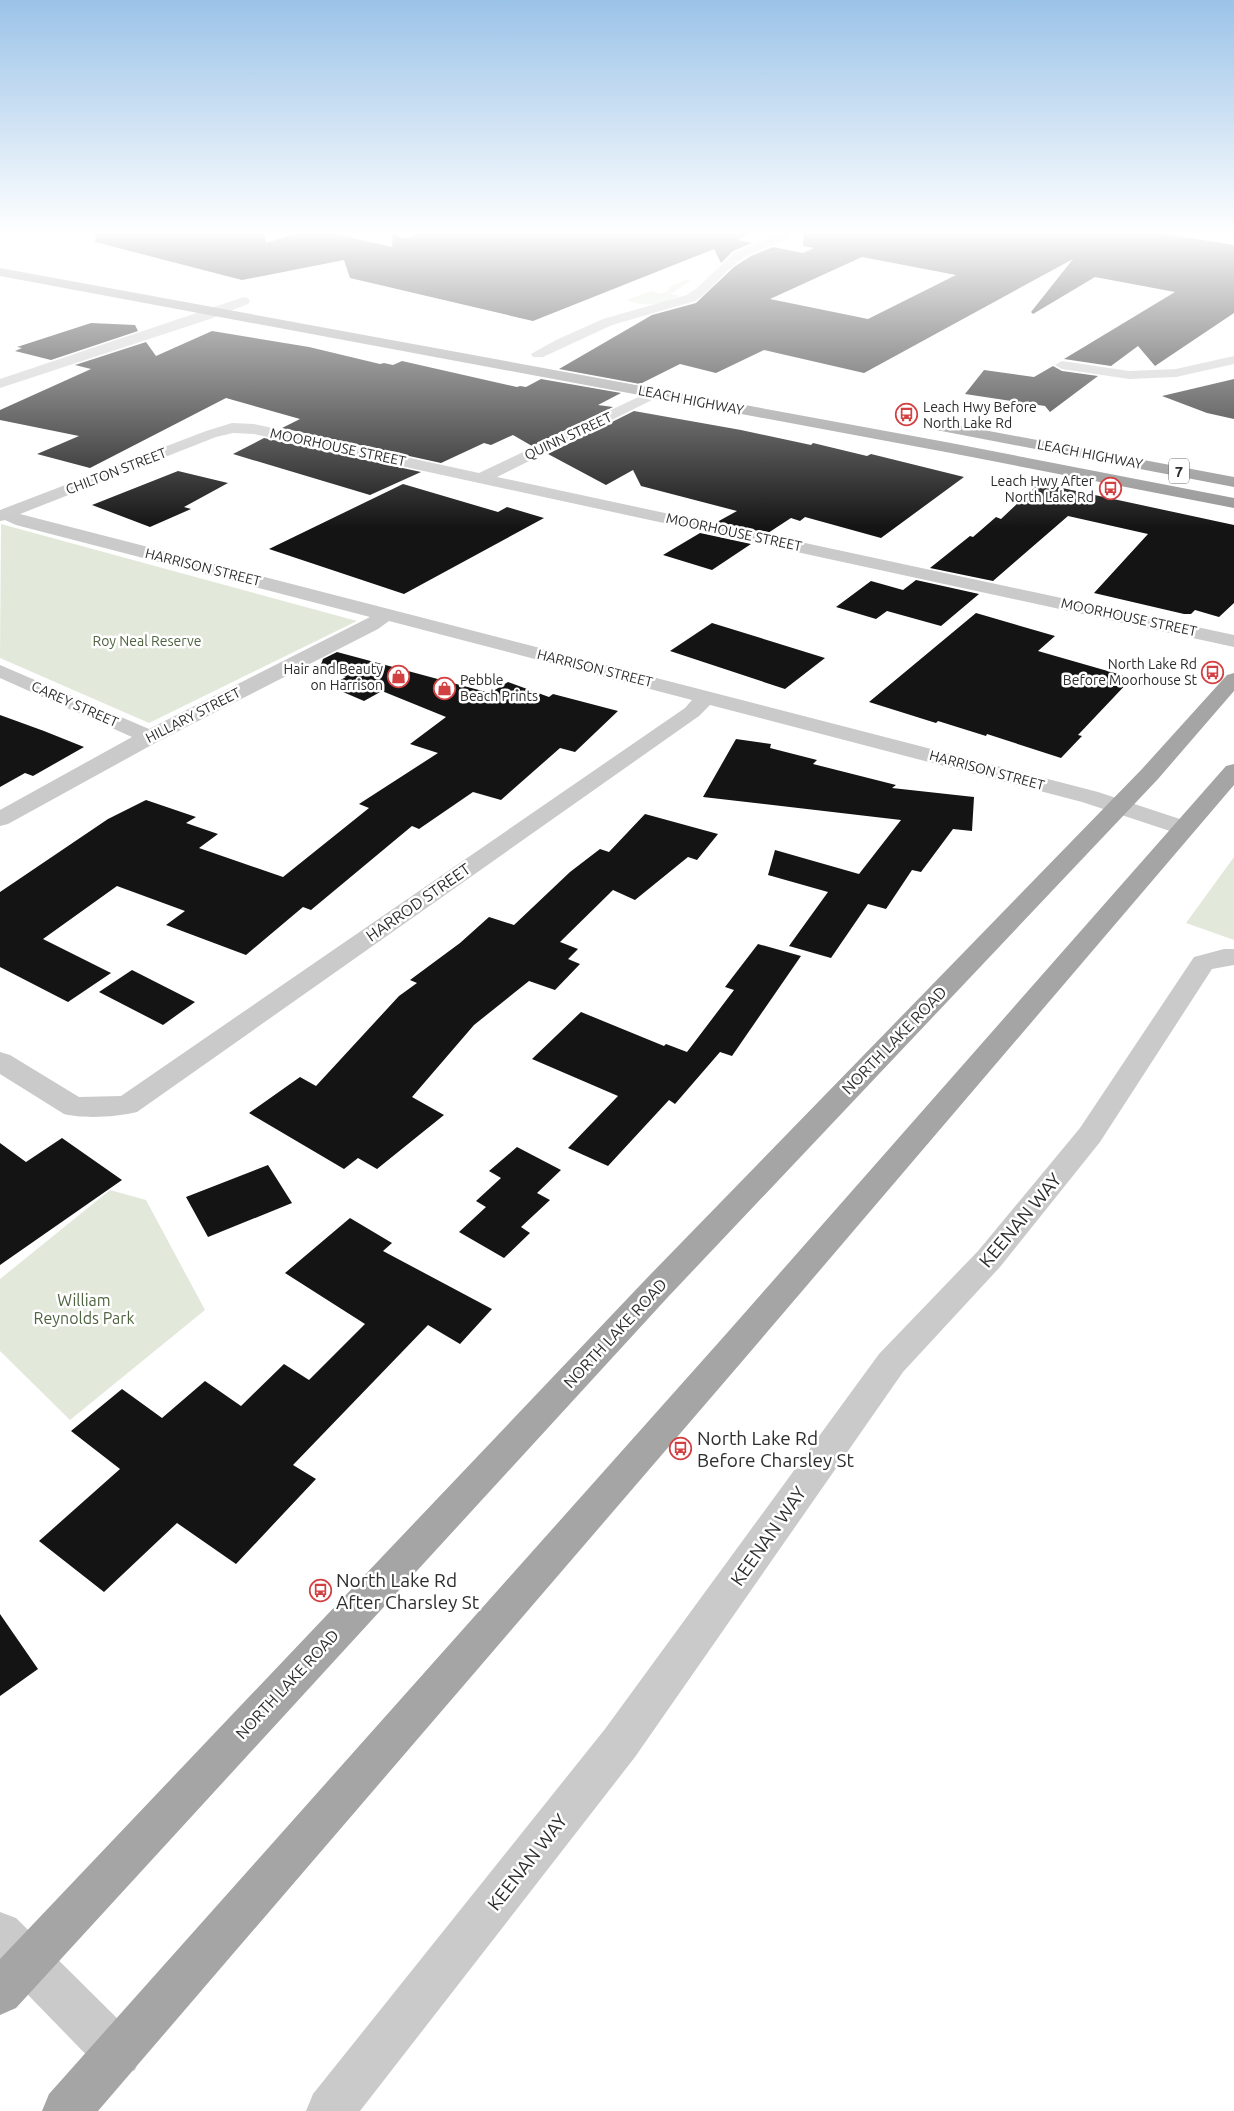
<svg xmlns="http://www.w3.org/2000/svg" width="1234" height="2111" viewBox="0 0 1234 2111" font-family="Ubuntu,sans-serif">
<rect width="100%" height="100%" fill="#fff"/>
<path fill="#e2e9db" d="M 688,279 L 691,280 L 671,294 L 680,296 C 661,304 645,308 627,300 L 651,291 L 661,294 L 668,291 L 669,287 Z
M 1,524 L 357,621 L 149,723 L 0,658 Z
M 1234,857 L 1234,940 L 1186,923 Z
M 110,1190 L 146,1200 L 205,1310 L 70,1420 L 0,1351 L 0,1279 Z"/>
<path fill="#141414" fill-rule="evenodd" d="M 96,232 L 264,232 L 266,243 L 301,232 L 327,232 L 392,247 L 393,232 L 399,237 L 406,238 L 413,237 L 419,232 L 599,232 L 608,234 L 612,232 L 752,232 L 737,240 L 752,243 L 733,251 L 721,263 L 714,249 L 533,321 L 350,278 L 344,260 L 242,280 L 95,242 Z
M 804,232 L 1153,232 L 1234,245 L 1234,313 L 1155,366 L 1138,346 L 1111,366 L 1064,359 L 1175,292 L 1095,277 L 1033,314 L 1031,312 L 1073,259 L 864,373 L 764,350 L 716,373 L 680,364 L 640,384 L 559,369 L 652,315 L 696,303 L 734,267 L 751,256 L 773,247 L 803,253 L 814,248 L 803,246 ZM 862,257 L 956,275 L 868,319 L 770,299 Z
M 91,323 L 135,325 L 138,331 L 51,360 L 15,351 L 22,348 L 17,347 Z
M 212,331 L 309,347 L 380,364 L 384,363 L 393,365 L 402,361 L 517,387 L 520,386 L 526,387 L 541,379 L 621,393 L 598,405 L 613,407 L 532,446 L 513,435 L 491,445 L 484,443 L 441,463 L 282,428 L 300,419 L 226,398 L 90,468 L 37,454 L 79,436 L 0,420 L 0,410 L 91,369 L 75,365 L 146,342 L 156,356 Z
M 1053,366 L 1062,371 L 1098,376 L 1050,412 L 1045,406 L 965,394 L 984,370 L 1034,377 Z
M 1234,379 L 1234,419 L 1207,413 L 1162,396 Z
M 634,411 L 741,430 L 811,445 L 813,443 L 867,456 L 871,454 L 964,477 L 881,538 L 805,517 L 800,521 L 791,518 L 768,533 L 717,522 L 737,511 L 641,486 L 633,470 L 606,485 L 548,454 Z
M 264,438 L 421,472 L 370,495 L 233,454 Z
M 178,471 L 228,483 L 184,507 L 191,509 L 150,527 L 92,505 Z
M 1039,483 L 1234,525 L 1234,603 L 1219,617 L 1195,610 L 1191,614 L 1184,614 L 1094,593 L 1148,534 L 1068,516 L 993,581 L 930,568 L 970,536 L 973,537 L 996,517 L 1001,519 Z
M 403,484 L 498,512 L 507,507 L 544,518 L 404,594 L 269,549 Z
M 700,533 L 751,544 L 712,570 L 663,555 Z
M 916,580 L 979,594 L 941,626 L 887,611 L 876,619 L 836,607 L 871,581 L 903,590 Z
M 976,613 L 1055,636 L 1038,651 L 1132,678 L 1078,735 L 1082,736 L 1061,758 L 987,734 L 986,736 L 938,721 L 936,723 L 869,702 Z
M 712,623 L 825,658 L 785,689 L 670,651 Z
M 337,652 L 490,693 L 508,682 L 549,697 L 553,694 L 618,711 L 575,752 L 560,748 L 501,800 L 473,792 L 419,829 L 412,826 L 311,910 L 303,907 L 246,955 L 166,925 L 185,911 L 117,886 L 43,939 L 111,973 L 68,1002 L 0,967 L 0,892 L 108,819 L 146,800 L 196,817 L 186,823 L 218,834 L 199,848 L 283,877 L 369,808 L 359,804 L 438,753 L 410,744 L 446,717 L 382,691 L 364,701 L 329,686 L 346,677 L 320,667 L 323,659 Z
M 0,715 L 44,731 L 84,747 L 33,776 L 25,773 L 0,787 Z
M 736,739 L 771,744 L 770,748 L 817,760 L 813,764 L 896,785 L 892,788 L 974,797 L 972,831 L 953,829 L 921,872 L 912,870 L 886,909 L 868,904 L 831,958 L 789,946 L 828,892 L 768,875 L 775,850 L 859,874 L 901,820 L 703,797 Z
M 645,814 L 718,834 L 697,860 L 688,857 L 635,900 L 613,890 L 560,942 L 578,949 L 568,959 L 580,964 L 555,990 L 529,981 L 474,1025 L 412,1097 L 444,1115 L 377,1169 L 358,1158 L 344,1169 L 249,1113 L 300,1077 L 316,1086 L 399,996 L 417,983 L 410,980 L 460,943 L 489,917 L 514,925 L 570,872 L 600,849 L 609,852 Z
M 758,944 L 801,956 L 732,1056 L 720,1052 L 675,1104 L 669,1100 L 608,1166 L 568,1148 L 618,1096 L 532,1059 L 581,1012 L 664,1046 L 666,1044 L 687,1052 L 734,990 L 725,987 Z
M 132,970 L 195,1002 L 163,1025 L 99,992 Z
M 62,1138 L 122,1180 L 0,1265 L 0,1143 L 26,1162 Z
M 517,1147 L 561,1170 L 537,1193 L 550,1200 L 521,1227 L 530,1233 L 504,1258 L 459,1232 L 486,1207 L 476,1201 L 501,1178 L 489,1171 Z
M 268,1165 L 292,1203 L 208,1237 L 186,1197 Z
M 350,1218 L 392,1243 L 383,1251 L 492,1309 L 460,1344 L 428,1325 L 293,1465 L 316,1479 L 236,1564 L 177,1523 L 104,1592 L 39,1541 L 120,1469 L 71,1431 L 122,1389 L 162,1418 L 205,1381 L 241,1406 L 284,1364 L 309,1380 L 365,1324 L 285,1273 Z
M 0,1614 L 38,1669 L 0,1696 Z"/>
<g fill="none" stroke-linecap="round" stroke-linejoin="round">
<path fill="#cacaca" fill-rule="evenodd" d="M 395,232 L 417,232 C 412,237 400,237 395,232 Z
M 781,232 L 793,232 L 789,238 C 773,246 753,250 739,261 C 723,272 713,290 695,301 L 612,325 L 543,357 L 533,357 L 531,354 L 556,340 L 603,319 L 687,295 L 698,287 L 734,253 Z
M 1218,232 L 1234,232 L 1234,237 L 1220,234 Z
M 244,297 L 248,298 L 250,301 L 248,304 L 210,319 L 0,388 L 0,379 Z
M 1234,356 L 1234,364 L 1176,377 L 1129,379 L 1062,369 L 1055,365 L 1062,361 L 1129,371 L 1176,369 Z
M 655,389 L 660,390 L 662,393 L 660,396 L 497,477 L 1234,635 L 1234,647 L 254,434 L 233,433 L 216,437 L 20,514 L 1098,792 L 1192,823 L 1196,828 L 1192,833 L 1184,835 L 1176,833 L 1082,802 L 710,705 L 699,716 L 137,1112 C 118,1117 83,1119 64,1114 L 0,1074 L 0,1052 L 10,1055 L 79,1097 L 121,1096 L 685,708 L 692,700 L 389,621 L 378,629 L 157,742 L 8,824 L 0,826 L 0,810 L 132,737 L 0,678 L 0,665 L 149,729 L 370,617 L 16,525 L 5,520 L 0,521 L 0,510 L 206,431 L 232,423 L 254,424 L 479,473 Z
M 1224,949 L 1234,949 L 1234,965 L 1212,969 L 1100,1142 L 1000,1267 L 903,1372 L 635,1757 L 360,2111 L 306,2111 L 313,2094 L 605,1729 L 879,1354 L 978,1251 L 1080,1128 L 1194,957 Z
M 0,1912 L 16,1918 L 135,2036 L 142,2053 L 135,2070 L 118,2077 L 101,2070 L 0,1966 Z"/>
<path fill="#a5a5a5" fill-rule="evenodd" d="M 1234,673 L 1234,691 L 1158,779 L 668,1297 L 16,2008 L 0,2015 L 0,1959 L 646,1279 L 1142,769 L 1227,675 Z
M 1234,764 L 1234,785 L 751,1351 L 98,2111 L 42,2111 L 49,2094 L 727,1333 L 1226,766 Z"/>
<path fill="#949494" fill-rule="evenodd" d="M 0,268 L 951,443 L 1234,498 L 1234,508 L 951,453 L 0,276 Z
M 936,421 L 1234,477 L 1234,487 L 931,429 L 928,426 L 931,423 Z"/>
</g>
<linearGradient id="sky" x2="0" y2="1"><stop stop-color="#9bc3e8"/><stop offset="0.44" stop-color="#fff"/><stop offset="1" stop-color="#fff" stop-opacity="0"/></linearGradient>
<rect width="1234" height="528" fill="url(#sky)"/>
<defs>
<symbol id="bus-ring" viewBox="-11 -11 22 22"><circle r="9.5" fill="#fff" stroke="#d34042" stroke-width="1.5"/><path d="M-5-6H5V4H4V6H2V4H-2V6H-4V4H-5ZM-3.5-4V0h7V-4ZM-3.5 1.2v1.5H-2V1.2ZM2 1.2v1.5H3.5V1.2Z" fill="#d34042"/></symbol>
<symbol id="shop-ring" viewBox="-11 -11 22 22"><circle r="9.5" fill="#fff" stroke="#d34042" stroke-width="1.5"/><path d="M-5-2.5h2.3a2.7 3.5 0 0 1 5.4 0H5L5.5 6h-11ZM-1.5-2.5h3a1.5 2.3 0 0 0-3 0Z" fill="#d34042"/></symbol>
</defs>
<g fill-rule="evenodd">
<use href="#bus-ring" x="894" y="402" width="25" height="25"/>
<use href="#bus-ring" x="1098" y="476" width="25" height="25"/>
<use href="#bus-ring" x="1200" y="660" width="25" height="25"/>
<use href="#shop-ring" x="386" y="664" width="25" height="25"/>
<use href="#shop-ring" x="432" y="676" width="25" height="25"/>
<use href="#bus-ring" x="668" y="1436" width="25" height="25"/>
<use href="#bus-ring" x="308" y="1578" width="25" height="25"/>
</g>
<g text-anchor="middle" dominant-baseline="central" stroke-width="5" stroke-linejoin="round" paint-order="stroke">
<g font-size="14" fill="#2d2d2d" stroke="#fff">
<text transform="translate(691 400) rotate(11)">LEACH HIGHWAY</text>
<text transform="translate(568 436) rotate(-25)">QUINN STREET</text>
<text transform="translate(338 447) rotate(12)">MOORHOUSE STREET</text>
<text transform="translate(1090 454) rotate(11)">LEACH HIGHWAY</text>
<text transform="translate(116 471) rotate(-21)">CHILTON STREET</text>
<text transform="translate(734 532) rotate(12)">MOORHOUSE STREET</text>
<text transform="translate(203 567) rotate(14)">HARRISON STREET</text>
<text transform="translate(1129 617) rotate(12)">MOORHOUSE STREET</text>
<text transform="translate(595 668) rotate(14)">HARRISON STREET</text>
<text transform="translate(75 704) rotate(24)">CAREY STREET</text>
<text transform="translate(193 715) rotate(-27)">HILLARY STREET</text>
<text transform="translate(987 770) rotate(15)">HARRISON STREET</text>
</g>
<g font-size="14" fill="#2d2d2d" stroke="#fff" text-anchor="end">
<text x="923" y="407" text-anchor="start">Leach Hwy Before<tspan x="923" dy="16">North Lake Rd</tspan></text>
<text x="1094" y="481">Leach Hwy After<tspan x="1094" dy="16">North Lake Rd</tspan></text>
<text x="1197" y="664">North Lake Rd<tspan x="1197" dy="16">Before Moorhouse St</tspan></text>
<text x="383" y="669">Hair and Beauty<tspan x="383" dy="16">on Harrison</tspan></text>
<text x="460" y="680" text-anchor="start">Pebble<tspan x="460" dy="16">Beach Prints</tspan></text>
</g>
<g font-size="14" fill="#4e633f" stroke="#fff">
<text x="147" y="641">Roy Neal Reserve</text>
</g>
<rect fill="#fff" stroke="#6c6c6c" stroke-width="1" x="1169" y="458.5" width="20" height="25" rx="4"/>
<g font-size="15" font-weight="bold" fill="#2d2d2d">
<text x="1179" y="471">7</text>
</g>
<g font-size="16" fill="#2d2d2d" stroke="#fff">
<text transform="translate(418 902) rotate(-35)">HARROD STREET</text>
<text transform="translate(894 1040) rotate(-46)">NORTH LAKE ROAD</text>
<text transform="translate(615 1333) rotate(-47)">NORTH LAKE ROAD</text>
<text transform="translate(287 1684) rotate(-47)">NORTH LAKE ROAD</text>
</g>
<g font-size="16" fill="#4e633f" stroke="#fff">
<text x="84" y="1300">William<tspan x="84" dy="18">Reynolds Park</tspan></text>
</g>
<g font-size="19" fill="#2d2d2d" stroke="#fff">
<text transform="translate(1020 1220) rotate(-50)">KEENAN WAY</text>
<text transform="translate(768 1536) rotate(-55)">KEENAN WAY</text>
<text transform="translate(527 1862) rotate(-52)">KEENAN WAY</text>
</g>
<g font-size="19" fill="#2d2d2d" stroke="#fff" text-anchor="start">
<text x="697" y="1438">North Lake Rd<tspan x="697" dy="22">Before Charsley St</tspan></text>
<text x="336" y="1580">North Lake Rd<tspan x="336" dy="22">After Charsley St</tspan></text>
</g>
</g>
</svg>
